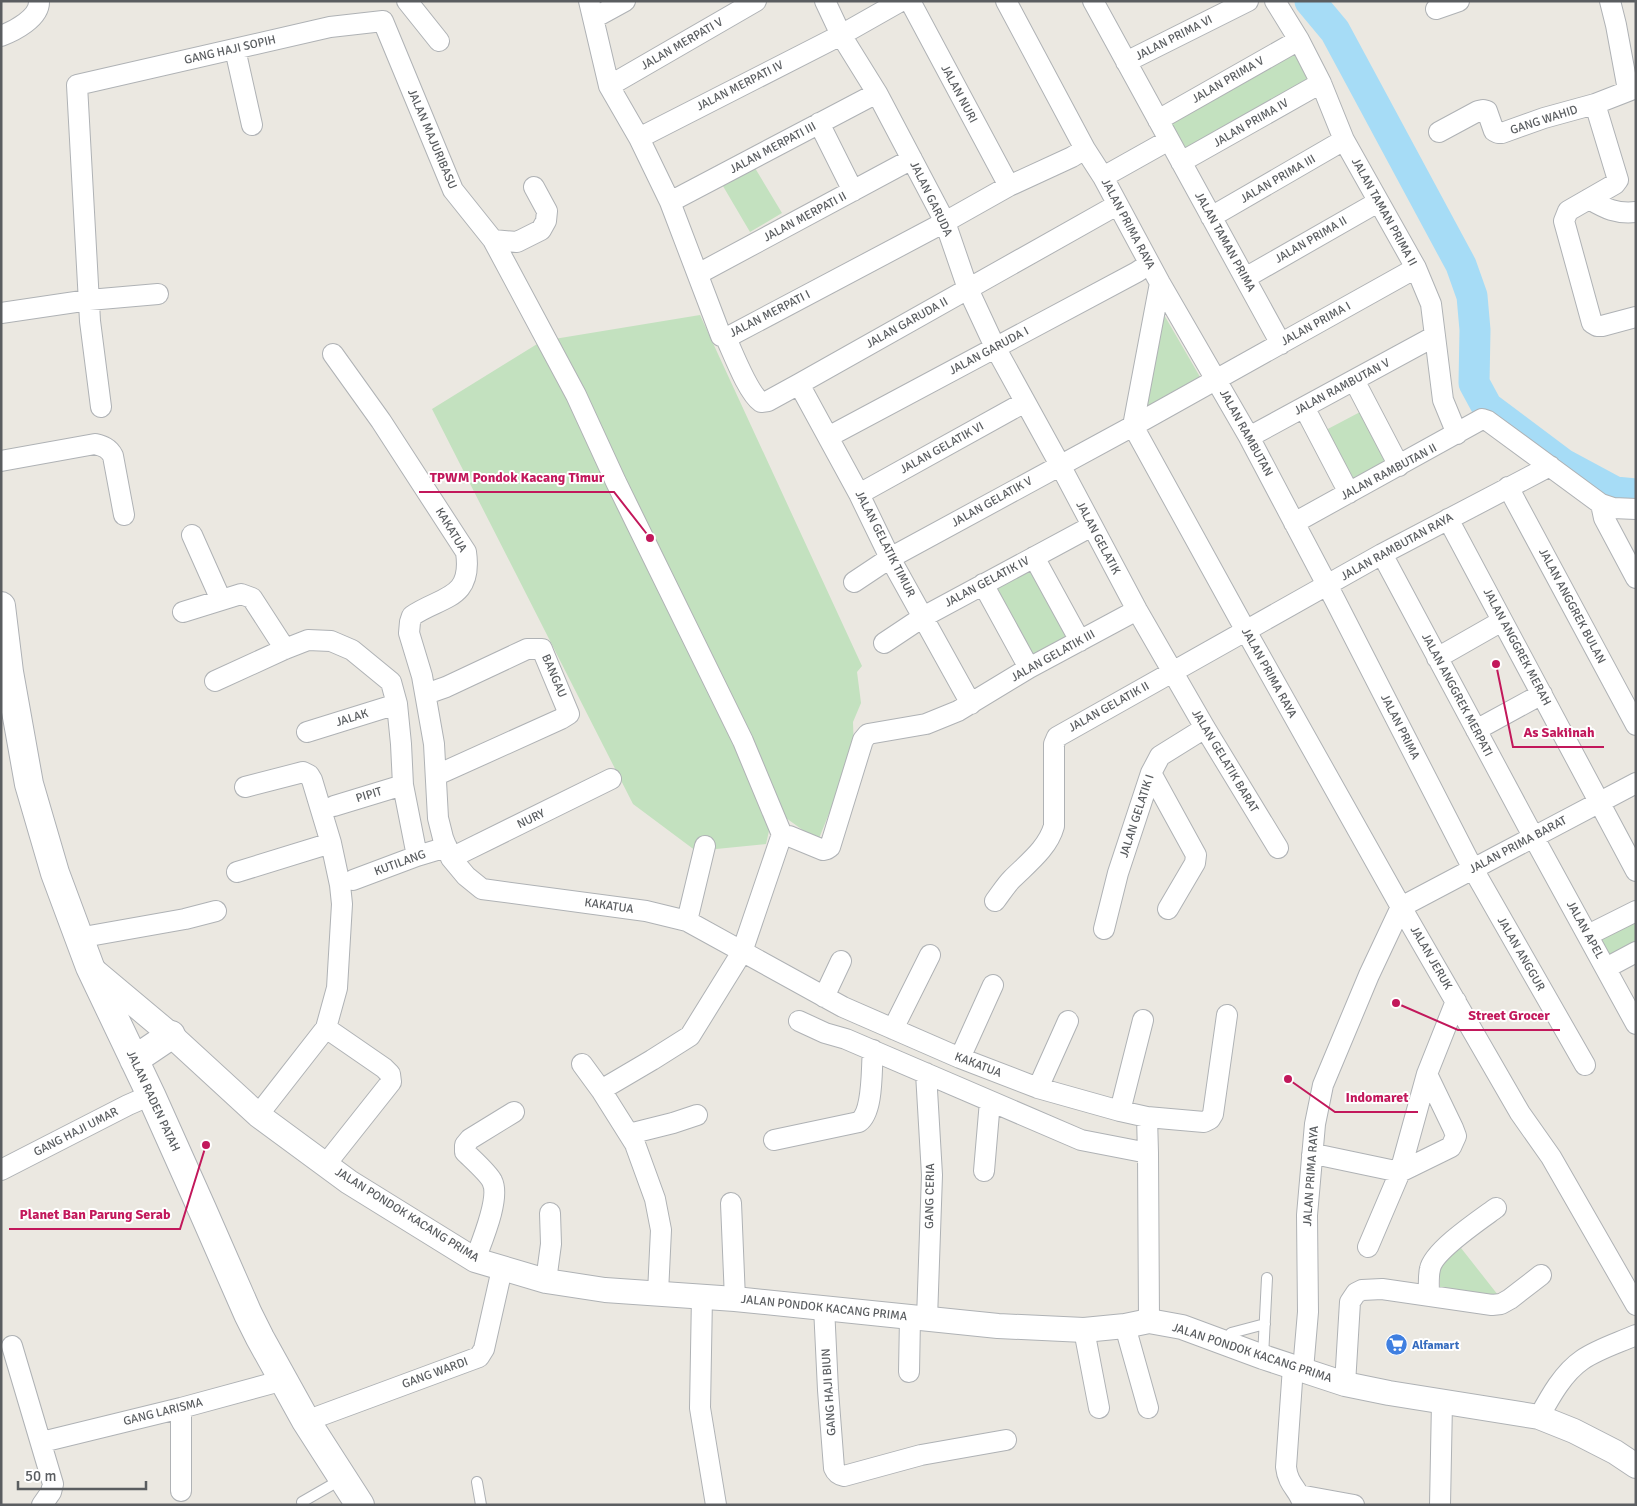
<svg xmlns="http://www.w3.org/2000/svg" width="1637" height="1506" viewBox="0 0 1637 1506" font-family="Signika,sans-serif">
<rect width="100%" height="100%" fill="#ebe8e1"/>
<path fill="#c3e1bf" d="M 1298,47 L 1315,81 L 1184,156 L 1164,121 Z
M 752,163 L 782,213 L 750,232 L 720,181 Z
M 1156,301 L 1203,382 L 1137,419 Z
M 700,315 L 862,666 L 857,672 L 861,703 L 853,722 L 854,751 L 818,841 L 786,818 L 771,822 L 766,844 L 696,851 L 633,804 L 432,409 L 542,341 Z
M 1362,411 L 1389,459 L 1351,480 L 1324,431 Z
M 1031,564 L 1071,639 L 1032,659 L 990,586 Z
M 1636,918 L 1636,946 L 1607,961 L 1596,938 Z
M 1461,1248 L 1498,1295 L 1440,1293 L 1440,1264 Z"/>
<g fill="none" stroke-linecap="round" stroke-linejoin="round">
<path stroke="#a6dcf6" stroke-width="31" d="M 1310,1 L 1335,31 L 1461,265 L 1472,296 L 1475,330 L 1474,383 L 1487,407 L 1563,464 L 1615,492 L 1636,494"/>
<defs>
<path id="service" d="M 1226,1343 L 1231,1333 L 1265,1324
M 1263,1357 L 1267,1278
M 477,1482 L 481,1505
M 302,1502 L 342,1479"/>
<path id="minor" d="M 407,1 L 439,41
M 589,1 L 609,86 L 639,138 L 670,202 L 721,336 L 726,338 C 733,353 748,393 761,402 L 768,401 L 799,384 L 1117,205
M 825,1 L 841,35 L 877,93 L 945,222 L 968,289 L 995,347 L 1060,465 L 1137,610 L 1205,728 L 1278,848
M 910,1 L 1009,186
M 1006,1 L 1085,149 L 1103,177 L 1160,283 L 1249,437 L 1335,600 L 1473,869 L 1585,1065
M 1093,1 L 1281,344
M 1275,1 L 1299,40 L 1321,83 L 1344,140 L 1416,268 L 1431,304 L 1443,400 L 1457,434
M 1610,1 L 1616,25 L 1628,90
M 1436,9 L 1459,1
M 594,18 L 625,1
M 383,21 L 453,190 L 493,240 L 576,395 L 616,482 L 743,741 L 783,837
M 1,36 C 14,31 40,18 39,1
M 235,49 L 252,125
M 1126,62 L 1248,1
M 609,86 L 756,1
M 1595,104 L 1618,180 L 1615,184 L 1568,211 L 1564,221 L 1592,323 L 1597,326 L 1602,326 L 1636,317
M 1158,120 L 1299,40
M 819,123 L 853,191
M 1439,132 L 1478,111 L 1483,110 L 1487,111 L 1494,131 L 1498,133 L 1502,133 L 1544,118 L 1595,104 L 1636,88
M 639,138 L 841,35 L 901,1
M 1181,162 L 1321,83
M 1103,177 L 1169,140
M 1589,199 C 1606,209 1616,214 1636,212
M 670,202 L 877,93
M 1211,217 L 1344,140
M 493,240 L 517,242 L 541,230 L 546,221 L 547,211 L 534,187
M 698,274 L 912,159
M 1245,278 L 1378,202
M 1160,283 L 1133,426 L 1246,631 L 1401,907 L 1520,1113 L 1551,1157 L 1636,1305
M 1,313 L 89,300 L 158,294
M 726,338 L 945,222 L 1009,186 L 1072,157 L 1085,149
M 333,354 L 381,421 L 466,552 C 473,600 441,596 412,616 L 410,622 L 409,633 L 422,676 L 434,744 L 438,818 L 443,838 L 451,858 L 466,876 L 482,889 L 646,911 L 687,921 L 843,1007 L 960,1058 L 1038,1088 L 1120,1111 L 1147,1117 L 1204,1122 L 1210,1119 L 1213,1114 L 1227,1015
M 1354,380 L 1399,466
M 799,384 L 859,494 L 890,558 L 971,704
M 101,407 L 90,321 L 77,85 L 330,27 L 383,21
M 1304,407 L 1349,493
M 828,437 L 1137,272 L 1149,264
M 1249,437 L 1435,336
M 1,461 L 95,444 C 103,446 109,448 113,456 L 124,515
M 1508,487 L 1636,725
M 859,494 L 1025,402
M 1601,504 L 1604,518 L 1636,578
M 1448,519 L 1636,871
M 1294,523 L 1482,419 L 1488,421 L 1601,504 L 1613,508 L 1636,509
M 192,535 L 221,600
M 1382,554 L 1533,836 L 1636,1024
M 1034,557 L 1080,641
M 854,582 L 890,558 L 1133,426 L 1416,268
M 983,584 L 1029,668
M 183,612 L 241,594 L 252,598 L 285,649
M 884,643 L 923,617 L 1092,526
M 1437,658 L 1502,621
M 215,681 L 285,649 L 308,640 L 331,641 L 352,650 L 391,682 L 397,704 L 401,744 L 403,785 L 417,856
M 426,694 L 446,687 L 527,649 L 542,649 L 544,654 L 569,714 L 561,719 L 437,775
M 1476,730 L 1542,694
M 307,732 L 397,704
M 1151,773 L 1196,855 L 1195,863 L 1168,909
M 245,787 L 303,772 L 309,775 L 312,780 L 331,843 L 340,885 L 342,904 L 337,988 L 326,1028 L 258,1115
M 334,806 L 403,785
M 783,837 L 789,836 L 823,850 L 827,849 L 830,847 L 863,740 L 868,734 L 926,724 L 958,711 L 1029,668 L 1137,610
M 451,858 L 611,779
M 237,872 L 331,843
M 353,880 L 417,856 L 447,847
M 995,901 C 1001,893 1006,885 1012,879 C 1028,863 1048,848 1054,826 L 1054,744 L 1057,737 L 1382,554 L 1550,466
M 1401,907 L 1636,783
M 687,921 L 705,846
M 1104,929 L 1118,873 L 1151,773 L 1160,756 L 1205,728
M 1588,935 L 1636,911
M 78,938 L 185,919 L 216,911
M 1606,968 L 1636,952
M 824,997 L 841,961
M 799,1021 L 825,1033 L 846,1039 L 1081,1140 L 1148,1153
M 893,1029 L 930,955
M 960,1058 L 993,985
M 582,1064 L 601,1090 L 635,1144 L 655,1199 L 661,1230 L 658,1293
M 926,1073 L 932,1175 L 927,1319
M 1038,1088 L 1068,1021
M 601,1090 L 652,1060 L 690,1036 L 742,952 L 780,840 L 783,837
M 1120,1111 L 1143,1020
M 1147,1117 L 1148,1153 L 1149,1321
M 629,1134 L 673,1123 L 697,1115
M 774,1140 L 859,1122 C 874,1111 871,1068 873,1050
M 1312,1155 L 1324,1156 L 1400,1172 L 1451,1147 L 1456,1136 L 1453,1128 L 1427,1074
M 326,1164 L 391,1082 L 390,1074 L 384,1068 L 326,1028
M 1,1170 L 128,1105 L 151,1095
M 984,1171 L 990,1101
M 731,1203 L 735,1299
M 1368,1247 L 1400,1172 L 1427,1074 L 1456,1001
M 475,1260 C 481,1243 501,1198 492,1181 C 488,1173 472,1159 465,1152 L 465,1145 L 470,1139 L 514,1112
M 546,1281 L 551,1244 L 550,1213
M 702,1296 L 700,1408 L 716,1505
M 1429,1296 C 1429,1288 1428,1277 1430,1269 C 1433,1251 1481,1219 1496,1208
M 824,1307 L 828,1390 L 834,1468 C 836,1473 839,1475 844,1476 L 921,1455 L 1006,1440
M 1125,1326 L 1148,1408
M 1084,1330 L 1099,1408
M 12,1346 L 53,1484 L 51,1492 L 42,1505
M 1293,1367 L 1286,1467 C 1288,1486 1300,1490 1303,1505
M 1303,1370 L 1308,1312 L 1307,1215 L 1315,1124 L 1323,1085 L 1369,975 L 1401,907
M 909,1372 L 910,1318
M 1345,1384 L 1350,1302 L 1356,1293 L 1362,1290 L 1382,1289 L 1492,1305 L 1501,1304 L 1510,1299 L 1541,1275
M 181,1408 L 181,1491
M 1539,1417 C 1550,1397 1563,1373 1582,1360 C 1598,1349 1618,1343 1636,1335
M 306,1421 L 479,1357 L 484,1349 L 502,1269
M 42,1442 L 181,1408 L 284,1380
M 1299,1495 L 1354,1505
M 1440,1505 L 1442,1402"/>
<path id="tertiary" d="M 91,968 L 171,1035 L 258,1115 L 349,1182 L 475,1260 L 546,1281 L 605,1290 L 735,1299 L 998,1326 L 1084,1330 L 1125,1326 L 1149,1321 L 1182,1327 L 1263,1357 L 1345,1384 L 1389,1393 L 1539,1417 L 1574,1431 L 1615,1452 L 1636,1466"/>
<path id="secondary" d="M 1,606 L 9,672 L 29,784 L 55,873 L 90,967 L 151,1095 L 202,1209 L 248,1314 L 260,1338 L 306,1421 L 360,1505
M 134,1060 L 171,1035"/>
</defs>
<use href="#service" stroke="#afb2b5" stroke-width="12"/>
<use href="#minor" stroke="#afb2b5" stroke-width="22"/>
<use href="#tertiary" stroke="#afb2b5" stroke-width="26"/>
<use href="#secondary" stroke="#aeb1b5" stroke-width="30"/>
<use href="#service" stroke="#fff" stroke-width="10"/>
<use href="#minor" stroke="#fff" stroke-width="20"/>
<use href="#tertiary" stroke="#fff" stroke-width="24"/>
<use href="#secondary" stroke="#fff" stroke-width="28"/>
</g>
<defs>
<symbol id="supermarket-disc" viewBox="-11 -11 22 22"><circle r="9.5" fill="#3f7fe0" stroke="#fff"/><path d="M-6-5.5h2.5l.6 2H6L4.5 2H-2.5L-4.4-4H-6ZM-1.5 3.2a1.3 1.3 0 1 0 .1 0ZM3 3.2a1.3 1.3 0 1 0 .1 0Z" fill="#fff"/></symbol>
</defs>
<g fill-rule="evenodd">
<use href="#supermarket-disc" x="1384" y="1332" width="25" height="25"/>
</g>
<g text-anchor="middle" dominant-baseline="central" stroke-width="4" stroke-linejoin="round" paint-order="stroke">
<g font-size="12" fill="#5a5d60" stroke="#fff">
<text transform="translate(1174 38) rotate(-27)">JALAN PRIMA VI</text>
<text transform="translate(682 44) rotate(-30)">JALAN MERPATI V</text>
<text transform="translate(230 50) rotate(-13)">GANG HAJI SOPIH</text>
<text transform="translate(1228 80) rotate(-30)">JALAN PRIMA V</text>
<text transform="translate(740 86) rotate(-27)">JALAN MERPATI IV</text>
<text transform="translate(959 94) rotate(62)">JALAN NURI</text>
<text transform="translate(1544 120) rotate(-18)">GANG WAHID</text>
<text transform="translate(1251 123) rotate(-30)">JALAN PRIMA IV</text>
<text transform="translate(432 139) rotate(67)">JALAN MAJURIBASU</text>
<text transform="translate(773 148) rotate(-28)">JALAN MERPATI III</text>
<text transform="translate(1278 179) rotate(-30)">JALAN PRIMA III</text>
<text transform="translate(931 199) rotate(64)">JALAN GARUDA</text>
<text transform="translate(1384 212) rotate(61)">JALAN TAMAN PRIMA II</text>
<text transform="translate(805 217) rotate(-28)">JALAN MERPATI II</text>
<text transform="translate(1128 224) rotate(62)">JALAN PRIMA RAYA</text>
<text transform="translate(1311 240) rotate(-30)">JALAN PRIMA II</text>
<text transform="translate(1225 242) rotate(61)">JALAN TAMAN PRIMA</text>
<text transform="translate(770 314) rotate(-27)">JALAN MERPATI I</text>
<text transform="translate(907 323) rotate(-29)">JALAN GARUDA II</text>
<text transform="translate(1316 324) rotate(-29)">JALAN PRIMA I</text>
<text transform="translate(989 351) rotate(-28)">JALAN GARUDA I</text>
<text transform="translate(1342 387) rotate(-28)">JALAN RAMBUTAN V</text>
<text transform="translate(1246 433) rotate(61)">JALAN RAMBUTAN</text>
<text transform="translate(942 448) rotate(-29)">JALAN GELATIK VI</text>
<text transform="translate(1389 472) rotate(-28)">JALAN RAMBUTAN II</text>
<text transform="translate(992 502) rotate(-29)">JALAN GELATIK V</text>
<text transform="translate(451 530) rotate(59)">KAKATUA</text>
<text transform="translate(1098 538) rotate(62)">JALAN GELATIK</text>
<text transform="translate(885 544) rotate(63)">JALAN GELATIK TIMUR</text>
<text transform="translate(1397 547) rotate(-29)">JALAN RAMBUTAN RAYA</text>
<text transform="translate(987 582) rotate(-28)">JALAN GELATIK IV</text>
<text transform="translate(1572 606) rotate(62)">JALAN ANGGREK BULAN</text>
<text transform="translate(1517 647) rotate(62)">JALAN ANGGREK MERAH</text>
<text transform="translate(1053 656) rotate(-29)">JALAN GELATIK III</text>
<text transform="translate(1269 673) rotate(61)">JALAN PRIMA RAYA</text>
<text transform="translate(554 676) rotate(67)">BANGAU</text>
<text transform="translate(1457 695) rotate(62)">JALAN ANGGREK MERPATI</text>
<text transform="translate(1109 707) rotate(-29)">JALAN GELATIK II</text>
<text transform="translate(352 718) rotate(-17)">JALAK</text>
<text transform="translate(1400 727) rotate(63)">JALAN PRIMA</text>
<text transform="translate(1225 761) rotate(59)">JALAN GELATIK BARAT</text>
<text transform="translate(369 795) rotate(-17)">PIPIT</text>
<text transform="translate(1137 816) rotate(-72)">JALAN GELATIK I</text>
<text transform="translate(531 819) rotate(-26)">NURY</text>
<text transform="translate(1518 845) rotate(-28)">JALAN PRIMA BARAT</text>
<text transform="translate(400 863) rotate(-20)">KUTILANG</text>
<text transform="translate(609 906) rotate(8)">KAKATUA</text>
<text transform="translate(1585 930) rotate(61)">JALAN APEL</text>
<text transform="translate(1521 954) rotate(60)">JALAN ANGGUR</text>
<text transform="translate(1431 958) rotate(60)">JALAN JERUK</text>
<text transform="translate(978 1065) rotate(21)">KAKATUA</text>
<text transform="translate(153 1101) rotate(65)">JALAN RADEN PATAH</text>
<text transform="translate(76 1132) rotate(-27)">GANG HAJI UMAR</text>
<text transform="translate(1311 1176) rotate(-86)">JALAN PRIMA RAYA</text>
<text transform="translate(930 1196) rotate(-89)">GANG CERIA</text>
<text transform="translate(407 1215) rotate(32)">JALAN PONDOK KACANG PRIMA</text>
<text transform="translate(824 1308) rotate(6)">JALAN PONDOK KACANG PRIMA</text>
<text transform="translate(1252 1353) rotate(18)">JALAN PONDOK KACANG PRIMA</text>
<text transform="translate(435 1373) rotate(-20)">GANG WARDI</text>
<text transform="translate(829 1392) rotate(-94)">GANG HAJI BIUN</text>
<text transform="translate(163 1412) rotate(-14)">GANG LARISMA</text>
</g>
<g font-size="12" font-weight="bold" fill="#366cbe" stroke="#fff" text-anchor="start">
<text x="1412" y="1345">Alfamart</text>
</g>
</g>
<path fill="none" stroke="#c2185b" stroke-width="2" d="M650 538L614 492H419M1496 664L1513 747H1604M1396 1003L1458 1030H1560M1288 1079L1335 1112H1418M206 1145L180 1229H9"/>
<g fill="#c2185b" stroke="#fff" stroke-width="2">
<circle cx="650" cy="538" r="5"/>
<circle cx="1496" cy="664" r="5"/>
<circle cx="1396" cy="1003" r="5"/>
<circle cx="1288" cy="1079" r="5"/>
<circle cx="206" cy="1145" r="5"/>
</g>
<g font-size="14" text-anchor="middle" font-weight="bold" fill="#c2185b" stroke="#fff" stroke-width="4" stroke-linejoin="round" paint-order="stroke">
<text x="517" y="482">TPWM Pondok Kacang Timur</text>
<text x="1559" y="737">As Sakiinah</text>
<text x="1509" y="1020">Street Grocer</text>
<text x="1377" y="1102">Indomaret</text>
<text x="95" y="1219">Planet Ban Parung Serab</text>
</g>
<rect width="1637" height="1506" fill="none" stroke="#5a5d60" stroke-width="5"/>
<path d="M18 1481v8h128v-8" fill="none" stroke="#5a5d60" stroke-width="2.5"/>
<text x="25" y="1481" font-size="15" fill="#5a5d60" stroke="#ffffff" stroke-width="4" paint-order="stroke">50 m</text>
</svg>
